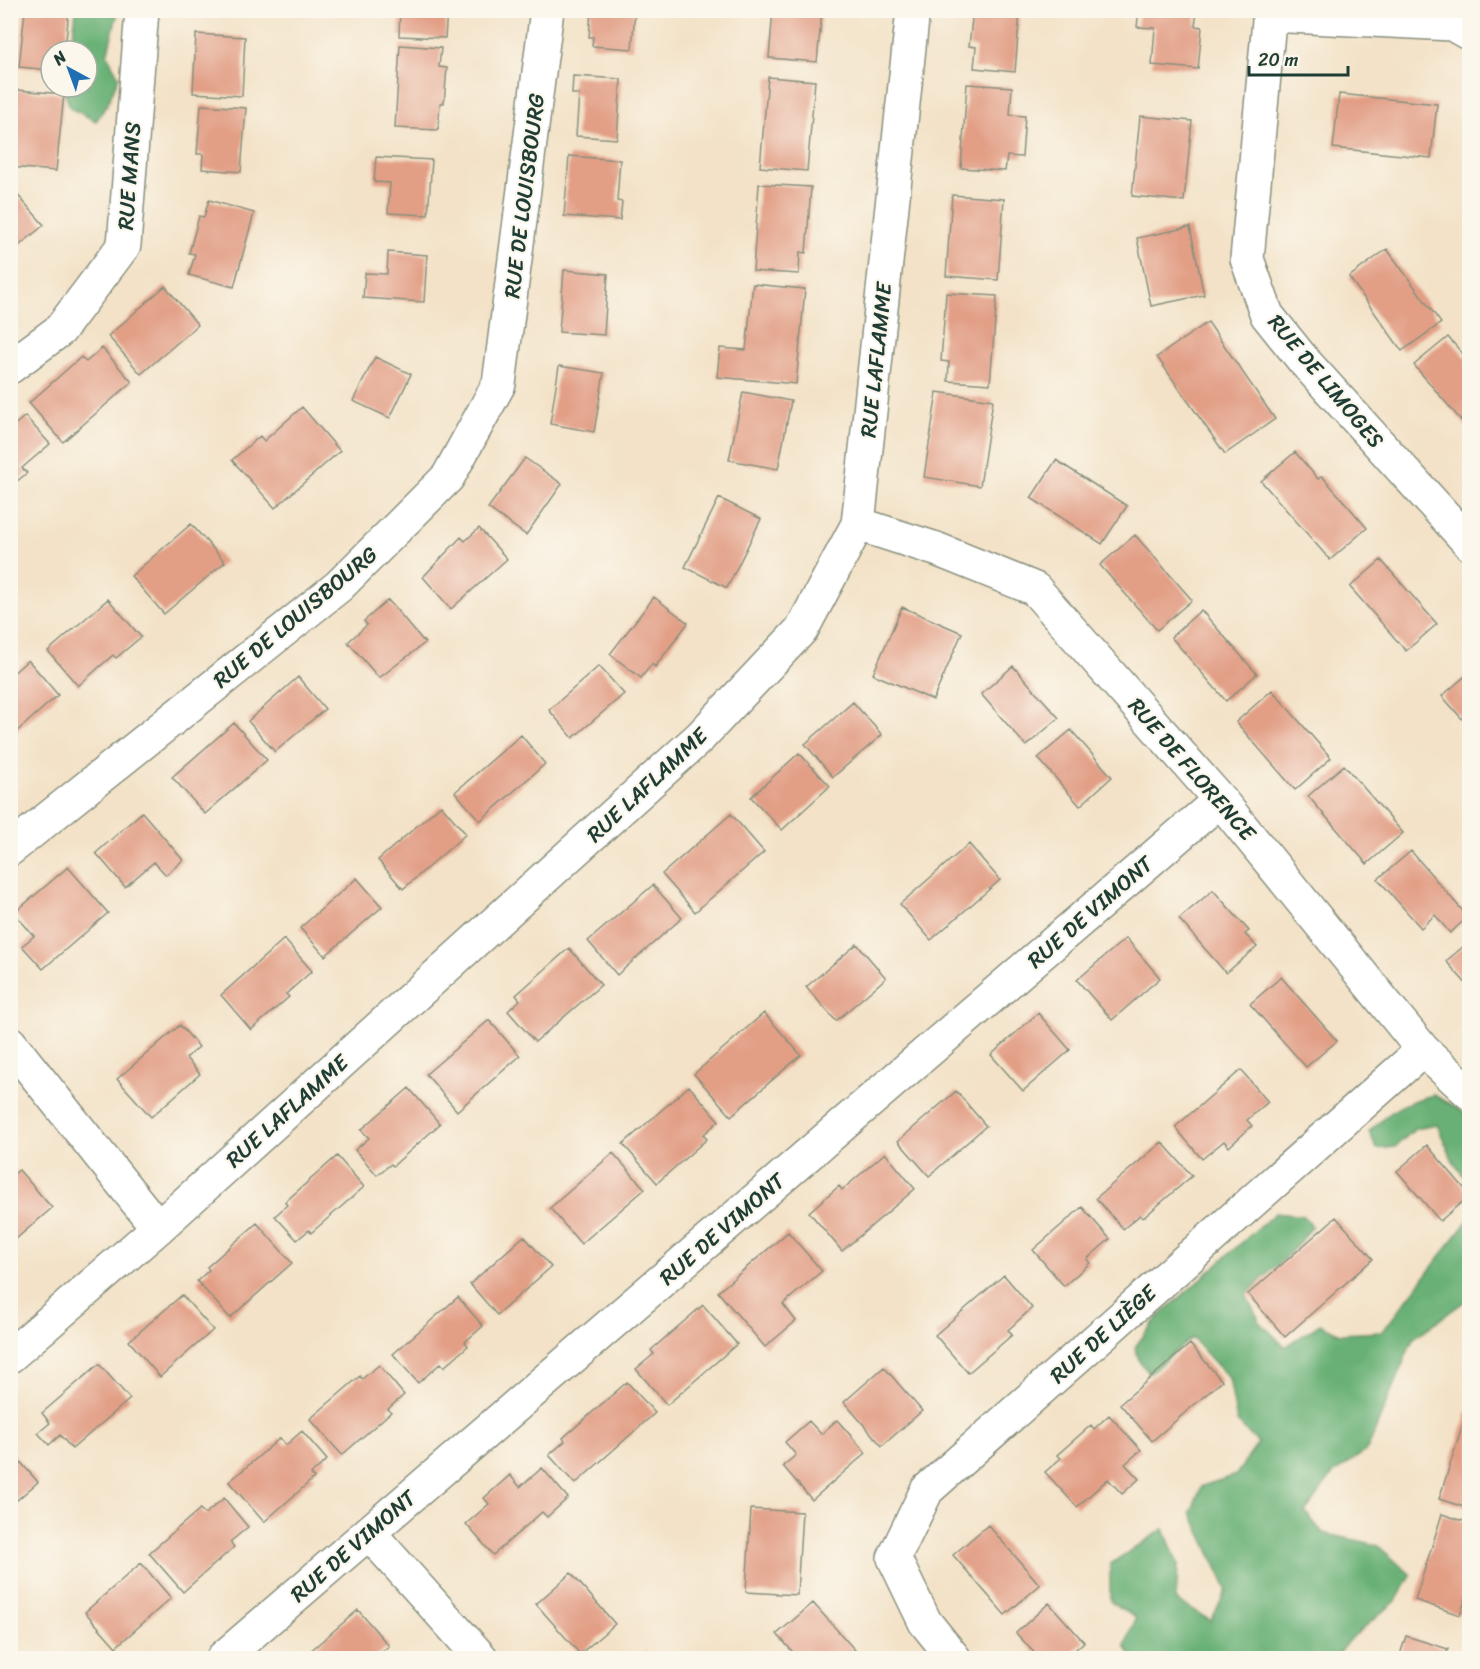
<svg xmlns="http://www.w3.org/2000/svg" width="1480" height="1669" viewBox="0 0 1480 1669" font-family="Sriracha,sans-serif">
<rect width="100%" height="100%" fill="#fbf7ec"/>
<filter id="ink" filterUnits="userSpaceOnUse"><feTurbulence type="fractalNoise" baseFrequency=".0167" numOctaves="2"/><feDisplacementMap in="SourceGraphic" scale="12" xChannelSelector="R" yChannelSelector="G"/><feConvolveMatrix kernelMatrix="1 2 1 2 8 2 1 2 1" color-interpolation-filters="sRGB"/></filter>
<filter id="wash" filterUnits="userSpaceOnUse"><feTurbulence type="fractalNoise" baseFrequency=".008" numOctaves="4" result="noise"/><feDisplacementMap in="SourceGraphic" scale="24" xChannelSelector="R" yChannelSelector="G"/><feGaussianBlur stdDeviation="1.35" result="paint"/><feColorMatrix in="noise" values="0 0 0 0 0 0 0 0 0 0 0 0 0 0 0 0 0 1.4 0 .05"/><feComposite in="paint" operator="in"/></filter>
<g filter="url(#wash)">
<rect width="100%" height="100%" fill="#f3e2c7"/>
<path fill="#68b075" stroke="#447654" stroke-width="1.5" d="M 76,11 L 118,11 L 107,55 L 119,77 L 107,105 L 96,121 L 70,108 L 63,87 L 87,87 L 87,51 L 71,51 Z
M 1434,1095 L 1462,1111 L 1469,1119 L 1469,1183 L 1454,1163 L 1437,1125 L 1415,1129 L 1395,1147 L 1377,1149 L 1369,1132 C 1391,1110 1403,1102 1434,1095 Z
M 1275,1213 L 1304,1216 L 1312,1226 C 1294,1254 1268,1271 1246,1295 L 1260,1322 L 1285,1347 L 1320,1324 L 1340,1334 L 1382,1332 L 1469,1219 L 1469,1298 L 1413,1339 L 1367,1450 L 1333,1474 L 1305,1512 L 1323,1533 L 1377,1545 L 1411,1575 L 1396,1601 L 1348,1641 L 1335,1658 L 1132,1658 L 1125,1646 L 1136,1618 L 1110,1601 L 1110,1564 L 1164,1529 L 1178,1564 L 1176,1600 L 1211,1621 L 1227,1589 L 1191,1512 L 1202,1486 L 1236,1475 L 1258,1443 L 1237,1422 L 1229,1378 L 1192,1338 L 1150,1373 L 1140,1363 L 1135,1347 L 1157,1318 Z"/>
<g id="blocks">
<path fill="#e29f86" d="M 25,10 L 69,10 L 65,51 L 51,51 L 51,70 L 19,67 Z
M 400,10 L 447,10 L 445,38 L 399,36 Z
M 591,10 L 635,10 L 632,49 L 592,46 L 593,37 L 589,37 Z
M 773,10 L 822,10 L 817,62 L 769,58 Z
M 973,10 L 1020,10 L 1015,72 L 974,68 L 976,47 L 969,46 Z
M 1139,10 L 1197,10 L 1195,26 L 1202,27 L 1198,69 L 1152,65 L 1155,28 L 1137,27 Z
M 196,34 L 245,37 L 242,96 L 193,93 Z
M 400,45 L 441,48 L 439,67 L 447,68 L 444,103 L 440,103 L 438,130 L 395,128 Z
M 573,76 L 621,79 L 617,139 L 576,136 L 579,94 L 572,94 Z
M 768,77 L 815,81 L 807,171 L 760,167 Z
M 967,84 L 1012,87 L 1010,115 L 1025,116 L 1022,157 L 1007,156 L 1005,171 L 961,168 Z
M 17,90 L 64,94 L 56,171 L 10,167 Z
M 1339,94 L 1437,104 L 1431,158 L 1333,148 Z
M 201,105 L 246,108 L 241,172 L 202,169 L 203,154 L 197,154 Z
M 1140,116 L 1192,121 L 1184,201 L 1132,196 Z
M 569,156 L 620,160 L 617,201 L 622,202 L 620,220 L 564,216 Z
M 376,157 L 432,160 L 428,215 L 388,213 L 390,183 L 374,182 Z
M 759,184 L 811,187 L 806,253 L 800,252 L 799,274 L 753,271 Z
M 15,192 L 44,225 L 10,253 L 10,196 Z
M 952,195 L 1004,199 L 998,280 L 946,276 Z
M 209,200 L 254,213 L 234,287 L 189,275 L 195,254 L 189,253 L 199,216 L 204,217 Z
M 1190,227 L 1204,295 L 1151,306 L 1137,238 Z
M 1387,249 L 1441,323 L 1402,351 L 1349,277 Z
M 388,252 L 427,255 L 424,302 L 363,298 L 365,273 L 387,274 Z
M 564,270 L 608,274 L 604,335 L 559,332 Z
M 753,284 L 805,289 L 796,384 L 717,377 L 720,348 L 746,350 Z
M 165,286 L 198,325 L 141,374 L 108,336 Z
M 946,293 L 997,296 L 990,384 L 948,381 L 949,362 L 941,361 Z
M 1208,322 L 1275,419 L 1225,454 L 1157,357 Z
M 1448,337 L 1470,362 L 1470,431 L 1414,365 Z
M 102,348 L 132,382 L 63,442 L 29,403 L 81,357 L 86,362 Z
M 375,357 L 411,374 L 390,418 L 353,401 Z
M 559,366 L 604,373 L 594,432 L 550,424 Z
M 743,392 L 791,401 L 778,469 L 729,460 Z
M 937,392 L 993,400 L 980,486 L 924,477 Z
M 302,407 L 340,451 L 275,508 L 232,460 L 260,436 L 264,441 Z
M 25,416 L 50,444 L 22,468 L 27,473 L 10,487 L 10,429 Z
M 1295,452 L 1318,479 L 1322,476 L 1367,528 L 1330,560 L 1261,481 Z
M 525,458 L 562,484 L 526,535 L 488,508 Z
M 1056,460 L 1127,506 L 1102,544 L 1031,498 Z
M 719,498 L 761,519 L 727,588 L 685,567 Z
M 191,524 L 225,562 L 164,614 L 131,576 Z
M 479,528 L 507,559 L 451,609 L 423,577 L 461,537 L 465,541 Z
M 1135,535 L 1192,600 L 1157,630 L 1100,565 Z
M 1381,560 L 1437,624 L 1406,651 L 1350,587 Z
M 654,597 L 688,623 L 655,667 L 652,664 L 641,678 L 610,654 Z
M 108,599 L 141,637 L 116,658 L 113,655 L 78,686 L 48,651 Z
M 388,600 L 425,643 L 379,678 L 348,642 L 367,625 L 364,621 Z
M 902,607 L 962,633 L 933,700 L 873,674 Z
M 1201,610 L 1257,674 L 1226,701 L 1171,637 Z
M 28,660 L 58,695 L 15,733 L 10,728 L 10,676 Z
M 599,666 L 624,694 L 573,738 L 549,710 Z
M 1013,666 L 1059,718 L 1026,746 L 981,694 Z
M 1470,672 L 1470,728 L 1442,696 Z
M 298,677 L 325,709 L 275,752 L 248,721 Z
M 1272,690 L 1331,758 L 1295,790 L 1236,722 Z
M 853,702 L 882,735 L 833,777 L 805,744 Z
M 234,723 L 267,760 L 205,814 L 172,777 Z
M 1071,730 L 1112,777 L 1080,806 L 1038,758 Z
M 521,735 L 545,764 L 480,821 L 455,792 Z
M 799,753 L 830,786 L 782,830 L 751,797 Z
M 1344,765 L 1403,833 L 1367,864 L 1308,796 Z
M 441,805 L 466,834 L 403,889 L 378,860 Z
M 142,812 L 183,860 L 166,875 L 154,862 L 125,887 L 96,853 Z
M 731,814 L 764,852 L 695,912 L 662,874 Z
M 969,844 L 1000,880 L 931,940 L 900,904 Z
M 1411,851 L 1468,917 L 1450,933 L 1435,915 L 1421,928 L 1378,879 Z
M 68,867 L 108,913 L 43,969 L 22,946 L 34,936 L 14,913 Z
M 357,878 L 382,907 L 325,956 L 300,928 Z
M 653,885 L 682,918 L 617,975 L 588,941 Z
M 1213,890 L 1249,931 L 1245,934 L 1257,947 L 1226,973 L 1179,919 Z
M 1126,938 L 1160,978 L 1112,1020 L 1077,980 Z
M 284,939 L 312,971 L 286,994 L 289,997 L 251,1030 L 221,995 Z
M 1470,941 L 1470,988 L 1446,961 Z
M 857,944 L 886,978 L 836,1021 L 806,987 Z
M 569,948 L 601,985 L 535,1042 L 508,1011 L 520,1000 L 516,995 Z
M 1281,977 L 1337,1041 L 1306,1067 L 1250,1004 Z
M 764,1013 L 801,1055 L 731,1116 L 694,1074 Z
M 1038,1013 L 1070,1050 L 1023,1091 L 991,1055 Z
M 489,1020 L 520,1056 L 457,1111 L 426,1074 Z
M 180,1025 L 199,1047 L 186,1058 L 200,1074 L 151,1117 L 117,1079 Z
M 1241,1070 L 1268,1102 L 1247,1120 L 1252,1126 L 1229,1147 L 1224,1141 L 1202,1159 L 1175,1127 Z
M 689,1086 L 719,1121 L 703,1135 L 707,1139 L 657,1183 L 623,1144 Z
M 409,1088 L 440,1124 L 393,1166 L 391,1164 L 377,1175 L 355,1150 L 369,1138 L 361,1130 Z
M 956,1091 L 986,1126 L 929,1176 L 898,1141 Z
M 1162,1142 L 1192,1176 L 1143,1218 L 1140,1215 L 1123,1229 L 1096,1198 Z
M 1427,1145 L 1470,1195 L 1440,1221 L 1397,1171 Z
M 613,1153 L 645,1189 L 581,1244 L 550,1208 Z
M 885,1153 L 915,1189 L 842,1251 L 809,1212 L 839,1186 L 842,1190 Z
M 337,1156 L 364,1187 L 311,1233 L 309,1230 L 297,1240 L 275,1216 L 287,1205 L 285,1202 Z
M 19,1170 L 52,1208 L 10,1244 L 10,1177 Z
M 1082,1207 L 1110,1239 L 1087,1259 L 1090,1263 L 1064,1286 L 1033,1250 Z
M 1336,1217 L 1373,1259 L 1285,1337 L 1248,1294 Z
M 257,1223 L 292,1263 L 230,1318 L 197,1281 L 209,1270 L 207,1267 Z
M 788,1232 L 822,1271 L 783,1304 L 796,1321 L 765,1347 L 718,1292 Z
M 524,1236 L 551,1267 L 497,1315 L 470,1284 Z
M 1004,1275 L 1032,1308 L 1008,1330 L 1012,1335 L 968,1373 L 935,1335 Z
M 182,1295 L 213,1330 L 160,1377 L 129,1341 Z
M 458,1297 L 483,1326 L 465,1342 L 468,1346 L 444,1367 L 441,1363 L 418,1383 L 393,1354 Z
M 703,1305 L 737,1344 L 667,1405 L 636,1369 L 654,1354 L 651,1350 Z
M 1190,1344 L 1222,1381 L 1152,1441 L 1120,1404 Z
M 99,1364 L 130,1399 L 72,1449 L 60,1435 L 49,1445 L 38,1433 L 50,1423 L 42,1413 Z
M 379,1365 L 404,1395 L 388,1409 L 391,1412 L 342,1455 L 310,1419 L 360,1376 L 362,1379 Z
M 884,1367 L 922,1411 L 882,1446 L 844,1402 Z
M 627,1382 L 655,1413 L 575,1484 L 549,1455 L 565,1441 L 563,1438 Z
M 1467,1412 L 1470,1413 L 1470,1509 L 1439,1499 Z
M 1109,1415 L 1141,1450 L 1125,1464 L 1139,1479 L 1122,1494 L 1108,1479 L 1077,1507 L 1045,1472 L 1061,1458 L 1057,1455 L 1091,1425 L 1094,1429 Z
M 837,1420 L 866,1453 L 812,1500 L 783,1466 L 796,1455 L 785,1442 L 809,1421 L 821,1434 Z
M 302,1431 L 327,1460 L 311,1474 L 314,1478 L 264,1522 L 229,1482 L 280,1438 L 286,1445 Z
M 10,1450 L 38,1482 L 10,1506 Z
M 542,1468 L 568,1498 L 547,1517 L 542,1512 L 493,1555 L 466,1524 L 489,1504 L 484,1498 L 510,1475 L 520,1487 Z
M 224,1498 L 248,1527 L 230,1542 L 234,1547 L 183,1592 L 149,1553 L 200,1509 L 205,1514 Z
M 751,1509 L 802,1512 L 797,1595 L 746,1592 Z
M 1442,1514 L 1470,1523 L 1470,1586 L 1460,1615 L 1415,1600 Z
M 988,1525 L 1040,1585 L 1005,1615 L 953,1555 Z
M 141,1563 L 171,1598 L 116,1647 L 85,1612 Z
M 571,1573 L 615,1624 L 580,1654 L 536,1604 Z
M 813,1603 L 862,1658 L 798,1658 L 777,1634 Z
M 1049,1603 L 1084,1642 L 1066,1658 L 1039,1658 L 1016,1633 Z
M 358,1610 L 389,1646 L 374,1658 L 312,1658 L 308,1653 Z
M 1406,1636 L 1448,1649 L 1445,1658 L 1399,1658 Z
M 645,1651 L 652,1658 L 637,1658 Z"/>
</g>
</g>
<g filter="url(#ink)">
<use href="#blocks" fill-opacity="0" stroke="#89907e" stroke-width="1.5"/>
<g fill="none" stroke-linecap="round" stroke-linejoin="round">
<defs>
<path id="street" d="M 1270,10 L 1247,259 L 1267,315 L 1304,361 L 1470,544
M 1269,15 L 1452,24 L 1470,34
M 10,367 L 60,330 L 124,245 L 142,10
M 858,524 L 936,549 L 1035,589 L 1220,800 L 1423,1050 L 1470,1093
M 10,849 L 339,586 L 448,477 L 499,384 L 547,10
M 10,1043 L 158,1228
M 10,1356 L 158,1228 L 700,737 L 802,629 L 858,524 L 913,10
M 369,1533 L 481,1658
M 223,1658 L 1220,800
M 954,1658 L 925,1622 L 894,1558 L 927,1490 L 1423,1050"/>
</defs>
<use href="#street" stroke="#89907e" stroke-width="36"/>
<use href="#street" stroke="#fff" stroke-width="33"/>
</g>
</g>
<g text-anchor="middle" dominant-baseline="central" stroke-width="4.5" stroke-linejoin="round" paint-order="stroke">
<g font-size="22" fill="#1f3d34" stroke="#fbf7ec">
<text transform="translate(129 176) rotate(-86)">RUE MANS</text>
<text transform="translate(524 196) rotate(-83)">RUE DE LOUISBOURG</text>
<text transform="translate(876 360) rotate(-84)">RUE LAFLAMME</text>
<text transform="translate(1326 381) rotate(50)">RUE DE LIMOGES</text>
<text transform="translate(295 617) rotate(-40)">RUE DE LOUISBOURG</text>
<text transform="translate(1192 769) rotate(49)">RUE DE FLORENCE</text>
<text transform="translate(647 785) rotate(-43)">RUE LAFLAMME</text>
<text transform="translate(1090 912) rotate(-41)">RUE DE VIMONT</text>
<text transform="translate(287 1111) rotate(-42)">RUE LAFLAMME</text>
<text transform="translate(722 1229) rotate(-41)">RUE DE VIMONT</text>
<text transform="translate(1103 1334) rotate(-42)">RUE DE LIÈGE</text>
<text transform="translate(353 1546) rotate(-41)">RUE DE VIMONT</text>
</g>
</g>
<rect width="1480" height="1669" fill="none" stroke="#fbf7ec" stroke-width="36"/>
<g transform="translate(69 69) rotate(319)"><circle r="28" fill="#fbf7ec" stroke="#a3ada2" stroke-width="1.5"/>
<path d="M0-4.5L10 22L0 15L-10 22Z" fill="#1f6fb2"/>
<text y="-9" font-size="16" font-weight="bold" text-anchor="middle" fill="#1f3d34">N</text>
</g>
<path d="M1249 66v9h99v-9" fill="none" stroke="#1f3d34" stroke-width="3"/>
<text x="1258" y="66" font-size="18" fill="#1f3d34" stroke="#fbf7ec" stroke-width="4.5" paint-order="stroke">20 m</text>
</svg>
